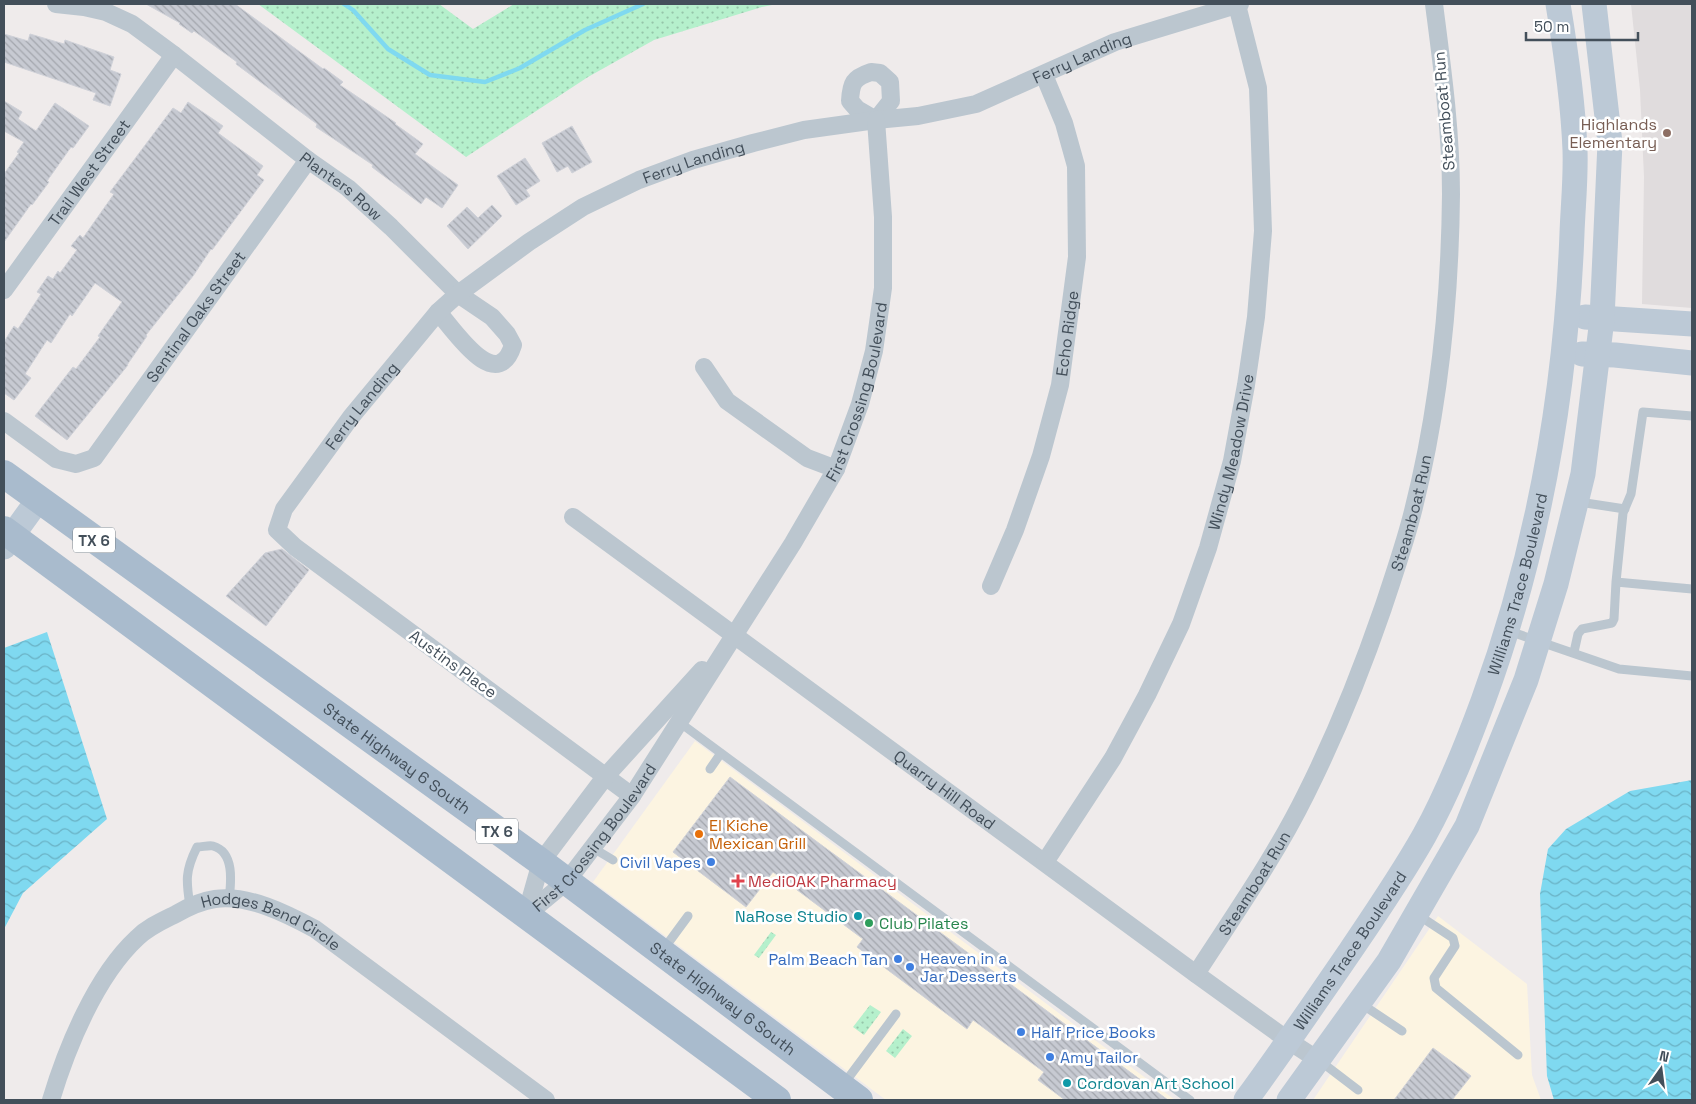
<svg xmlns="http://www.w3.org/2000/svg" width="1696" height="1104" viewBox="0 0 1696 1104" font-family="'Space Grotesk',sans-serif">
<defs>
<pattern id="grass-dots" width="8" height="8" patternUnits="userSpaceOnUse" patternTransform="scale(1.25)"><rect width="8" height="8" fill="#b5f0cc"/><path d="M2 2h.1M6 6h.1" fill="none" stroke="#95c5a9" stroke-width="1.8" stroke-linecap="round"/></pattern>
<pattern id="water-waves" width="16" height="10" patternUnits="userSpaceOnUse" patternTransform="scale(1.25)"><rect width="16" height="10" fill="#7fd9f0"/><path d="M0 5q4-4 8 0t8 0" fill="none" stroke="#6ab2c5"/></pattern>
<pattern id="building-back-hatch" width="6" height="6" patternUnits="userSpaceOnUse" patternTransform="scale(1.25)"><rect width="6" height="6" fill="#c7cad2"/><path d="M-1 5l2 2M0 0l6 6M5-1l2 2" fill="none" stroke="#a3a6ad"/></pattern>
</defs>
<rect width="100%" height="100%" fill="#efebeb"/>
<path fill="#fcf4e1" d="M 695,741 L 1175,1100 L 886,1100 L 593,882 Z
M 1438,916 L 1527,984 L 1532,1075 L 1541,1100 L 1313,1100 Z"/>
<path fill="#e0dcdd" d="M 1631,4 L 1692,4 L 1692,308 L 1642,304 L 1644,177 L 1640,90 Z"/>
<path fill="url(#grass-dots)" d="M 258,4 L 439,4 L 473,29 L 514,4 L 777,4 L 762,7 L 654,40 L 588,77 L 466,157 Z
M 771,932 L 776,935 L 759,958 L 754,955 Z
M 870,1005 L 881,1012 L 864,1035 L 853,1027 Z
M 903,1029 L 912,1036 L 895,1058 L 886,1051 Z"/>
<path fill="url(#water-waves)" d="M 47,632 L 107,819 L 23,893 L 4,929 L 4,648 Z
M 1692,780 L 1692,1100 L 1554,1100 L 1547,1076 L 1540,894 L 1548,849 L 1566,829 L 1630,791 Z"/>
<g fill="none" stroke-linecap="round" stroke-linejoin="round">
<path stroke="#7fd9f0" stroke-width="4.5" d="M 344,4 L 353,10 L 388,49 L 430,75 L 485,82 L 520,68 L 585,30 L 643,4"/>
</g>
<path fill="url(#building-back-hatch)" stroke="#cfd1d8" d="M 146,4 L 235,4 L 323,69 L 324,68 L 343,82 L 340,85 L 396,123 L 395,124 L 423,144 L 415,154 L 458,185 L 442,208 L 426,197 L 421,204 L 372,167 L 373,165 L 316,127 L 317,124 L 236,64 L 237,62 L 194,31 L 192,33 L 179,24 L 180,23 Z
M 4,34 L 28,41 L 30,34 L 64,44 L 65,40 L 114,57 L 110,70 L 121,74 L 110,106 L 93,100 L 96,93 L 4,62 Z
M 4,101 L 22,112 L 18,119 L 36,131 L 55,103 L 89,126 L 73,148 L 71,147 L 47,181 L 49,182 L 32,205 L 31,204 L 4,242 L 4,174 L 19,153 L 17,152 L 24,142 L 4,131 Z
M 188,102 L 223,126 L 218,133 L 263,166 L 257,175 L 264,180 L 212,250 L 211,249 L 193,276 L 146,335 L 147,336 L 127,365 L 128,365 L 67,440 L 35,416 L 73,367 L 76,369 L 100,337 L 98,336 L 122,302 L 95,283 L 72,316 L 70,314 L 51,343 L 47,340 L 25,374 L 31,378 L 14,400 L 4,393 L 4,342 L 14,326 L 18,329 L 41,294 L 37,292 L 48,276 L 53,279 L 58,271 L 60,273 L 77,250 L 71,246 L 80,235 L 83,238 L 114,194 L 110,192 L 173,108 L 181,113 Z
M 572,126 L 592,162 L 572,173 L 568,166 L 557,172 L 542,143 Z
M 525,158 L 540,181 L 526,190 L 530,196 L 516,205 L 497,176 Z
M 492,205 L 502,216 L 468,249 L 447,226 L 467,207 L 478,218 Z
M 282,549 L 309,570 L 266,626 L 226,596 L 265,553 Z
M 730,777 L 816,841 L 1168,1100 L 1065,1100 L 1038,1080 L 1044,1072 L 973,1020 L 967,1029 L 857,947 L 863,939 L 773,872 L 746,907 L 673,852 Z
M 1433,1048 L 1471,1076 L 1452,1100 L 1394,1100 Z"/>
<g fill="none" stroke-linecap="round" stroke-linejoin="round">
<path stroke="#bbc6cf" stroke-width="9" d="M 1692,416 L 1643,412 L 1631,494 L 1623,513 L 1616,582 L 1692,589
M 1579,502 L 1625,509
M 1509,631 L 1619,669 L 1692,676
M 1574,652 L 1578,634 L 1582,629 L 1612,623 L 1614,619 L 1616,582
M 679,722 L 1190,1100
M 710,769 L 721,753
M 593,848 L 613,860
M 190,906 C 186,881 185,871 197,847 C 202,847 209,845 213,846 C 235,852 231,883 229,900
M 1418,915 L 1453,938 L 1455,946 L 1434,978 L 1436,988 L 1518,1055
M 663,950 L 688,916
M 1360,1003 L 1402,1031
M 1320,1061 L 1358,1090
M 843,1085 L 896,1014"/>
<g stroke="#bbc6cf" stroke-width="18">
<path id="s1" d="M 56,4 L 84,7 L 106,12 L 132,24 L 174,55 L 308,160 L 348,188 L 391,227 L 458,294 L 492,317 L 507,334 L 513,345 C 497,396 454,330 438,312"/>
<path d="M 871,72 L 880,73 L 890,82 L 891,101 L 876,120 L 857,109 L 850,101 C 851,83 853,78 871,72 Z"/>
<path id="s2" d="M 4,290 L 174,55"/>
<path d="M 704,367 L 727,401 L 807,458 L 836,469"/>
<path id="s3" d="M 4,421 L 56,459 L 76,464 L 94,458 L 308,160"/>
<path id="s4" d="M 573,517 L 1196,974 L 1289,1041 L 1318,1060"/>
<path id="s5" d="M 991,586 L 1015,530 L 1041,456 L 1060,385 L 1077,257 L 1076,166 L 1064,123 L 1044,75"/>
<path id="s6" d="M 632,796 L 295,547 L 277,530 L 284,509 L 351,417 L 438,312 L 458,294 L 529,242 L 583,207 L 639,180 L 693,160 L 753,143 L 804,130 L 876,120 L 918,116 L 976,104 L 1115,42 L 1240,4"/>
<path id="s7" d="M 1045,862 L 1113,758 L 1147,695 L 1181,624 L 1208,548 L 1232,461 L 1246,385 L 1256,317 L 1263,231 L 1258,88 L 1237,5"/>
<path id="s8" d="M 526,915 L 567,881 L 632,796 L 793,543 L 836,469 L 860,404 L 874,351 L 883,288 L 883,217 L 876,120"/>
<path d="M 526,915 L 541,862 L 605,777 L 702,670"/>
<path id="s9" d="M 1196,974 C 1234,915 1275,857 1306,794 C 1336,734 1361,672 1383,608 C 1393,578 1404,546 1412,515 C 1439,410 1450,301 1451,194 C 1451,130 1442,66 1434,4"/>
<path id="s10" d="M 51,1100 C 67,1047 96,976 137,938 C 148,927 162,921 176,914 C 188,907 201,901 215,899 C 248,894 287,914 315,929 L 546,1100"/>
</g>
<g stroke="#bcc9d6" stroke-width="25">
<path d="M 1585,317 L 1692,324"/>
<path d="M 1582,354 L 1615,355 L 1692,363"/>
<path d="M 4,547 L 38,500"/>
<path id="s11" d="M 1246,1100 C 1282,1051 1316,1001 1351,950 C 1376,913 1402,875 1424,836 C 1448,793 1466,747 1483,701 C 1538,551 1566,392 1572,233 C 1573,206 1576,178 1575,150 C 1573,101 1566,52 1558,4"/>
<path d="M 1289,1100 L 1389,961 L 1467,826 L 1526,680 L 1556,584 L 1583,474 L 1602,319 L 1610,143 L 1594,4"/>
</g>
<g stroke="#a9bbcd" stroke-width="28">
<path id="s12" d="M 4,474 L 541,862 L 859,1100"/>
<path d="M 4,530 L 777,1100"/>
</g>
</g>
<circle fill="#8d6e63" stroke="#fff" stroke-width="2" cx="1667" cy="133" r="5"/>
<circle fill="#e8710a" stroke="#fff" stroke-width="2" cx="699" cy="834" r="5"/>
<g fill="#3f7fe0" stroke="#fff" stroke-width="2">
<circle cx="711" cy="862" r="5"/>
<circle cx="898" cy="959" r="5"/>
<circle cx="910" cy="967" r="5"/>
<circle cx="1021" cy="1032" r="5"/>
<circle cx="1050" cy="1057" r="5"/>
</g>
<path fill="#e0444e" stroke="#fff" stroke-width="2" d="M735.5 873.5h5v5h5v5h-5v5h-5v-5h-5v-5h5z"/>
<g fill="#0f9aa8" stroke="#fff" stroke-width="2">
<circle cx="858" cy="916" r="5"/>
<circle cx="1067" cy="1083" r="5"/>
</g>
<circle fill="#2e9e5b" stroke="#fff" stroke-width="2" cx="869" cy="923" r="5"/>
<g text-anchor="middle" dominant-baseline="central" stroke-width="5" stroke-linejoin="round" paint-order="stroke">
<g fill="#fff" stroke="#7b848c" stroke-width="1">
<rect x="73" y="527.5" width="42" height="25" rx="4"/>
<rect x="476" y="818.5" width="42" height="25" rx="4"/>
</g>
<g font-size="15" font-weight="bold" fill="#434f5a">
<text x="94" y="540">TX 6</text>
<text x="497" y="831">TX 6</text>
</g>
<g font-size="16" fill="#434f5a" stroke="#fff">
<text stroke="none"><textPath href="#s6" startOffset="1420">Ferry Landing</textPath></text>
<text transform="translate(1444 111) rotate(-95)">Steamboat Run</text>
<text stroke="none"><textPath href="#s6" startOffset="1015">Ferry Landing</textPath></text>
<text stroke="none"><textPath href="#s2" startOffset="145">Trail West Street</textPath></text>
<text stroke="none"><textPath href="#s1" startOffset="344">Planters Row</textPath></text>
<text stroke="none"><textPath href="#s3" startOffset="278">Sentinal Oaks Street</textPath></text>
<text stroke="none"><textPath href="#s5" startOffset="265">Echo Ridge</textPath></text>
<text stroke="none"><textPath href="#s8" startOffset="626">First Crossing Boulevard</textPath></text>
<text stroke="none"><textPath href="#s6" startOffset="595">Ferry Landing</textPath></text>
<text stroke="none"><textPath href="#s7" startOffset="454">Windy Meadow Drive</textPath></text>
<text stroke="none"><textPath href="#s9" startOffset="512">Steamboat Run</textPath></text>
<text stroke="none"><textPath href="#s11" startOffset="588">Williams Trace Boulevard</textPath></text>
<text transform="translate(453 664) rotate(36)">Austins Place</text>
<text stroke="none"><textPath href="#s12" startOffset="485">State Highway 6 South</textPath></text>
<text stroke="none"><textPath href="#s4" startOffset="461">Quarry Hill Road</textPath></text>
<text stroke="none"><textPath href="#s8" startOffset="104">First Crossing Boulevard</textPath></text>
<text stroke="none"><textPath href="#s9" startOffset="108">Steamboat Run</textPath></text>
<text stroke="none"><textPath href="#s10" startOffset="334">Hodges Bend Circle</textPath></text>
<text stroke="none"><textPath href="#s11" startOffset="182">Williams Trace Boulevard</textPath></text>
<text stroke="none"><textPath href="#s12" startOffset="890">State Highway 6 South</textPath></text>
</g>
<g font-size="16" fill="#785e54" stroke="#fff" text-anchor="end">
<text x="1657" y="124">Highlands<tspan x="1657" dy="18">Elementary</tspan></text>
</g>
<g font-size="16" fill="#c56008" stroke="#fff" text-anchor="start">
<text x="709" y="825">El Kiche<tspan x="709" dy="18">Mexican Grill</tspan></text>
</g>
<g font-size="16" fill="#366cbe" stroke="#fff" text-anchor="start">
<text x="701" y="862" text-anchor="end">Civil Vapes</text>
<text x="920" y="958">Heaven in a<tspan x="920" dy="18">Jar Desserts</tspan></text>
<text x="888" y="959" text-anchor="end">Palm Beach Tan</text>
<text x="1031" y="1032">Half Price Books</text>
<text x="1060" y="1057">Amy Tailor</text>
</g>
<g font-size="16" fill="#be3a42" stroke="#fff" text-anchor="start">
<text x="748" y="881">MediOAK Pharmacy</text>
</g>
<g font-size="16" fill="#0d838f" stroke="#fff" text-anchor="end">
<text x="848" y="916">NaRose Studio</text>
<text x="1077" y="1083" text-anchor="start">Cordovan Art School</text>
</g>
<g font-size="16" fill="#27864d" stroke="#fff" text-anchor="start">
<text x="879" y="923">Club Pilates</text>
</g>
</g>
<rect width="1696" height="1104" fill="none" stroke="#434f5a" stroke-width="10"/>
<g transform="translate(1661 1069) rotate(14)" stroke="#ffffff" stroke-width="4" paint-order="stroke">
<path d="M0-4L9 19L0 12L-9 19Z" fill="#434f5a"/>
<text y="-8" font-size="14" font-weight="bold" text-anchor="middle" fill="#434f5a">N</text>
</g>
<path d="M1526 32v8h112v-8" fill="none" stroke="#434f5a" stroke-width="2.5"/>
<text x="1534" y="32" font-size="15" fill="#434f5a" stroke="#ffffff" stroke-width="4" paint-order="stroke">50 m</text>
</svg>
